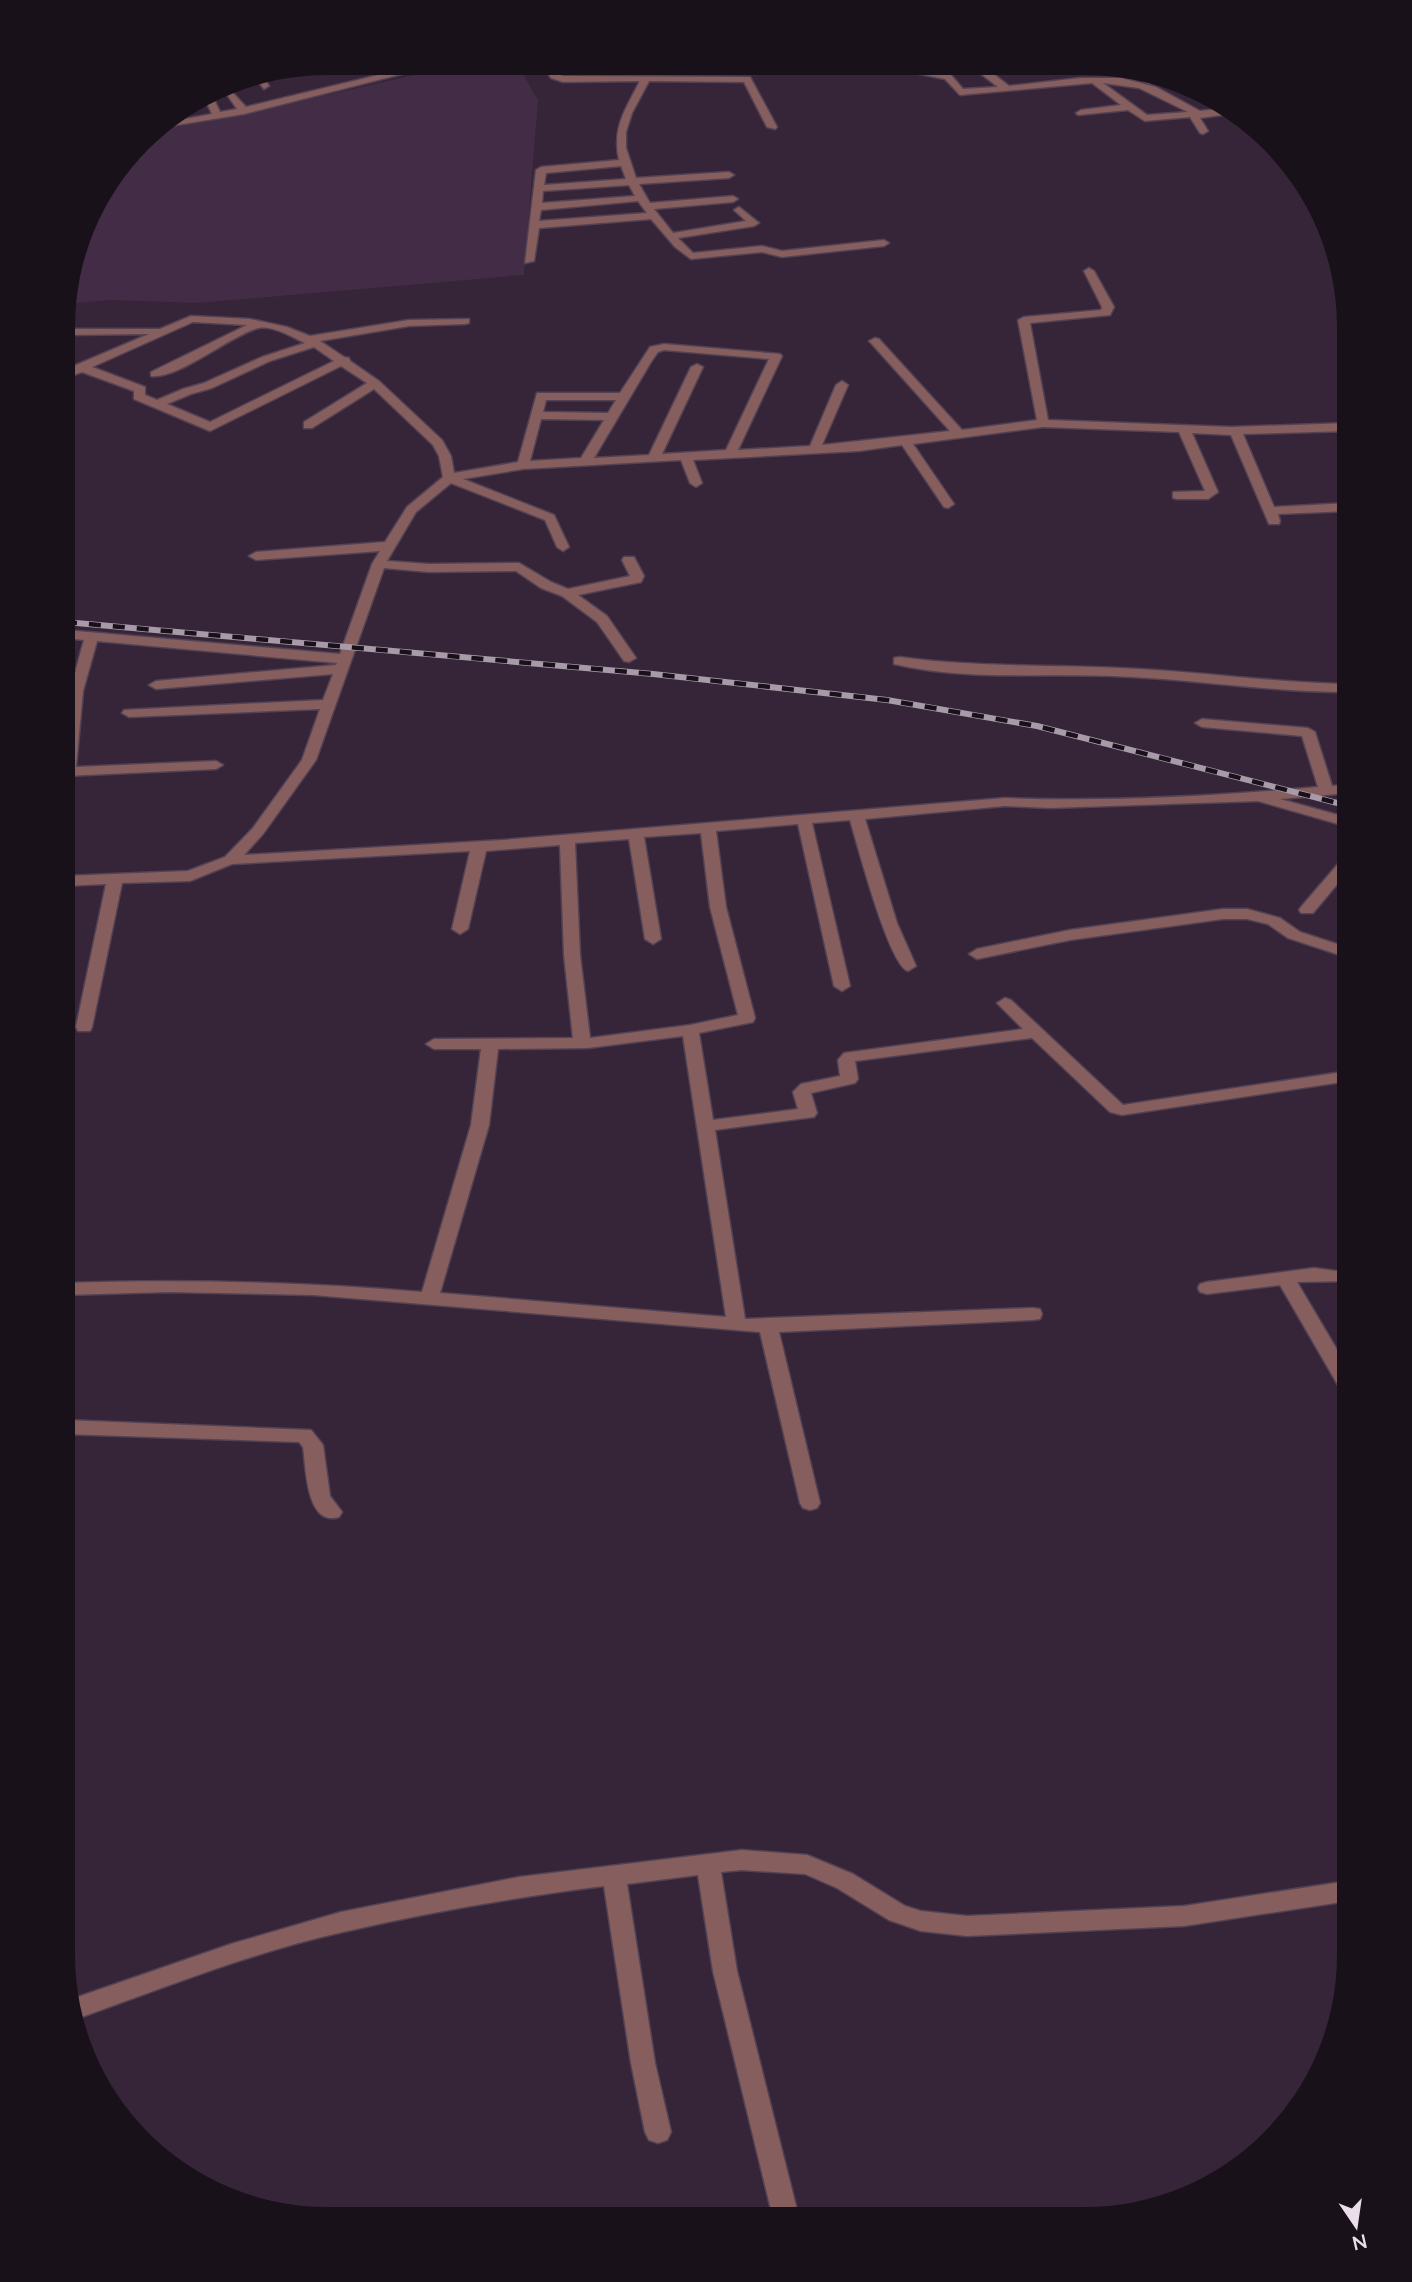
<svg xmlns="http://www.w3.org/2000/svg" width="1412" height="2282" viewBox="0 0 1412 2282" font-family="Lato,sans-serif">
<rect width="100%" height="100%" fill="#362438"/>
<path fill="#432c45" d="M 466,63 L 517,64 L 538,100 L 524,275 L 198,303 L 112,300 L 65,304 L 65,293 L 90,210 L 150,132 L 244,114 Z"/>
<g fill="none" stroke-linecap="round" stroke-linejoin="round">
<defs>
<path id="minor" d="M 331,63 L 364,63 L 366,65 L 341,71 Z
M 428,63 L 445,63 L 244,114 L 153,129 L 163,123 L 212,114 L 204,97 L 211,93 L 220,112 L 237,109 L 228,96 L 233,93 L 246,107 Z
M 542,64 L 550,64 L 557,74 L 564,76 L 750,77 L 777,127 L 775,129 L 767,127 L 744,82 L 649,81 L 632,113 L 626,132 L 626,148 L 636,178 L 729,172 L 734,175 L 729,178 L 639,184 L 650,203 L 733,196 L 738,199 L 733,202 L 654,209 L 673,233 L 746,221 L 734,210 L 739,207 L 759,223 L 754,226 L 678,238 L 693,253 L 762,246 L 782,251 L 884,240 L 889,243 L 884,246 L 782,257 L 762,252 L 691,259 L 675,247 L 651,219 L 539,228 L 534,261 L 525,263 L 536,170 L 541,167 L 619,160 C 612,128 625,110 639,83 L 639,81 L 563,82 L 551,78 ZM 621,166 L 626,179 L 544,185 L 546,173 ZM 629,185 L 635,196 L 542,203 L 543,191 ZM 638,201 L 647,213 L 539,221 L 541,210 Z
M 875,65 L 1029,65 L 1024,68 L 987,69 L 1009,86 L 1080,78 L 1121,78 L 1156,87 L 1200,111 L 1229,108 L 1237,113 L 1200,118 L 1208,131 L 1203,134 L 1200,133 L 1190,117 L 1145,121 L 1128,110 L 1078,115 L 1076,113 L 1081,110 L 1121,105 L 1092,83 L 960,95 L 945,79 ZM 915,68 L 950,72 L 976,70 L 998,87 L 963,89 L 951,75 ZM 1103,83 L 1139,88 L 1188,112 L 1147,115 Z
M 263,76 L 269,86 L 264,89 L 255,77 Z
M 1163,77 L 1175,80 L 1149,84 L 1144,81 Z
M 1089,268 L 1094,271 L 1114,307 L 1110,315 L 1030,323 L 1048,420 L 1231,427 L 1349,423 L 1349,431 L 1243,434 L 1274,507 L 1349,503 L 1349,511 L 1278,514 L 1280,521 L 1279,524 L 1269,524 L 1231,435 L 1192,433 L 1218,492 L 1208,499 L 1177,499 L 1173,498 L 1173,492 L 1205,491 L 1179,432 L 1043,427 L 913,444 L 954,504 L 948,508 L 944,507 L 902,445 L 859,451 L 693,460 L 702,483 L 696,487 L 690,483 L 681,460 L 523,469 L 463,479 L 554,515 L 569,547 L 563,551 L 557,547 L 545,520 L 451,483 L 416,512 L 387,561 L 429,564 L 519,563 L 551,582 L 568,589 L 630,576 L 622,560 L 624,557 L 634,557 L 644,576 L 641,582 L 578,595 L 607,616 L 636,658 L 629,662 L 624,661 L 597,622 L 562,596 L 541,588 L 516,571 L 429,572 L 384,568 L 316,760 L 263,834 L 244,855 L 503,840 L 1005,798 C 1109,802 1214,796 1318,787 L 1302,736 L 1202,727 L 1195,723 L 1202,719 L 1308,728 L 1315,732 L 1332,786 L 1349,785 L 1349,793 L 1280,799 L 1349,818 L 1349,827 L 1258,801 L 1050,808 L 1005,806 L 865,819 L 897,923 L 916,966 L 908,971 C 889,966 857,843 850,820 L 812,823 L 850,986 L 842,991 L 834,986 L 798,824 L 716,831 L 726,907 L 755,1018 L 753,1022 L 699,1033 L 713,1120 L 798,1109 L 793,1092 L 801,1084 L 840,1076 L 838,1060 L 844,1053 L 1023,1029 L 997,1003 L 1005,998 L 1011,1000 L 1123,1105 L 1349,1071 L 1349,1081 L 1122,1115 L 1110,1112 L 1032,1038 L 855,1061 L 858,1079 L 855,1083 L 811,1093 L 817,1113 L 814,1117 L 715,1130 L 745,1319 L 1033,1308 L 1040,1309 L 1042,1314 L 1040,1319 L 1033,1320 L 779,1332 L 820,1503 L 817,1508 L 810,1510 L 803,1508 L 800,1503 L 760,1332 L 313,1295 L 168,1292 L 64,1295 L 64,1283 C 184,1279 302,1282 422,1292 L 471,1125 L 481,1049 L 434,1049 L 426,1044 L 434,1039 L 573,1038 L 564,955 L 560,845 L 486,851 L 468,929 L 460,934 L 452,929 L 470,851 L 232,864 L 190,881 L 122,883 L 92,1027 L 90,1031 L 78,1031 L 76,1027 L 106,884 L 64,886 L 64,876 L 188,871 L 225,857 L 253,828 L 302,760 L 320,709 L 129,717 L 122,713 L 124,710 L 323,700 L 333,674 L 156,689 L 149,685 L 156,681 L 336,665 L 337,663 L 97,641 L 83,691 L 76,767 L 216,761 L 223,765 L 216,769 L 65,776 C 61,729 71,685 84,640 L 65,638 L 65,630 L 340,654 L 372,564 L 380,551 L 256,560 L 249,556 L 256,552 L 385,542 L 407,507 L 443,477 L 439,456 L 433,445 L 374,389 L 312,428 L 304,428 L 304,422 L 367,383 L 341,366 L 210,431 L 134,399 L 134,391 L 82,372 L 65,378 L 65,371 L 76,365 L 149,334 L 65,335 L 65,329 L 160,329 L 191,316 L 250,319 L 287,327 L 310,336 L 409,320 L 469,319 L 469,323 L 465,324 L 409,326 L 320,341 L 344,357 L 349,358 L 350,361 L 379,381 L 442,440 L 451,456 L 454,473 L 518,462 L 537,393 L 620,393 L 650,347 L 664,344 L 780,354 L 782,356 L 738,450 L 810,446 L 836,385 L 842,381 L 848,385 L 822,445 L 950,431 L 871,343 L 869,341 L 875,338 L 879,339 L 962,430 L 1037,420 L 1018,320 L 1024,317 L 1101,310 L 1102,307 L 1084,271 ZM 193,322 L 247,325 L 151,372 L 151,376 C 178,380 232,334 259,328 C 272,325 292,337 305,343 L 262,357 L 204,383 L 183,389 L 157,400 L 145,395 L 145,387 L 92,367 ZM 314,347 L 334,361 L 210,422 L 167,404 L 191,394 L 212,388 L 270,361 ZM 664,350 L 769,359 L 726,450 L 662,454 L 703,367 L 697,364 L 691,367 L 649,455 L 594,458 L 651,362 L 658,352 ZM 546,400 L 616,400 L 608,413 L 543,412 ZM 541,419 L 604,420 L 581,458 L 530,461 ZM 701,833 L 710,907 L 738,1015 L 690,1025 L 590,1038 L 580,955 L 575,843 L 629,839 L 645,939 L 653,944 L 661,939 L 644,837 ZM 683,1036 L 726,1317 L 440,1293 L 489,1125 L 498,1049 L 588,1048 Z
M 899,657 C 979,668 1060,664 1140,669 C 1210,673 1279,683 1349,684 L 1349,692 C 1270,692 1192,679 1113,676 C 1042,673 965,681 894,664 L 894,658 Z
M 1349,855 L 1349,870 L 1313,913 L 1301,913 L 1299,910 L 1301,907 L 1344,857 Z
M 1223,909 L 1247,909 L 1280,918 L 1300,932 L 1349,948 L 1349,958 L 1288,938 L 1268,924 L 1247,919 L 1223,919 L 1070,940 L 977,959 L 969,954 L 977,949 L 1070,930 Z
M 1314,1268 L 1336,1271 L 1349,1269 L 1349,1281 L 1297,1282 L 1349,1370 L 1349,1394 L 1342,1392 L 1280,1285 L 1207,1294 L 1200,1292 L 1198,1288 L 1200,1284 L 1207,1282 Z
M 64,1420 L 311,1430 L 323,1445 L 330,1496 L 342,1512 L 339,1517 C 306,1527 306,1467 303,1447 L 299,1442 L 64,1434 Z
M 742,1850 L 807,1855 L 853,1874 L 905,1906 L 921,1911 L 967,1916 L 1184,1906 L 1348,1881 L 1348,1901 L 1184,1926 L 967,1936 L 921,1931 L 889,1920 L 837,1888 L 805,1874 L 742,1870 L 721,1872 L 737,1971 L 799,2218 L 773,2218 L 713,1971 L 698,1875 L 627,1884 L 655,2063 L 671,2132 L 667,2140 L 658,2143 L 649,2140 L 645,2132 L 631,2063 L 604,1886 C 516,1897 429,1912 343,1932 C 252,1952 164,1988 76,2019 L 72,1999 L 231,1944 L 341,1912 L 519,1877 Z"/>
</defs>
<use href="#minor" stroke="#534254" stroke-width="3"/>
<use href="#minor" fill="#865e5d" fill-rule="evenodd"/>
<defs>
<path id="rail" d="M 65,622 L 653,674 L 887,700 L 1037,726 L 1349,806"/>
</defs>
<use href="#rail" stroke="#a89aa9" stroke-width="6"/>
<use href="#rail" stroke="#191119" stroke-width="4.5" stroke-dasharray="12" stroke-linecap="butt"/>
</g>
<path d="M0 0H1412V2282H0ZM327 75H1085A252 252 0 0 1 1337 327V1955A252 252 0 0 1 1085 2207H327A252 252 0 0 1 75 1955V327A252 252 0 0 1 327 75Z" fill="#191119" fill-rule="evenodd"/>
<g transform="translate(1356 2226) rotate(167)" stroke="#191119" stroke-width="5" paint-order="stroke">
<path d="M0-5L12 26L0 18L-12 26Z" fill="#e9deea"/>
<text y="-10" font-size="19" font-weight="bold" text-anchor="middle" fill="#e9deea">N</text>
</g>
</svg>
